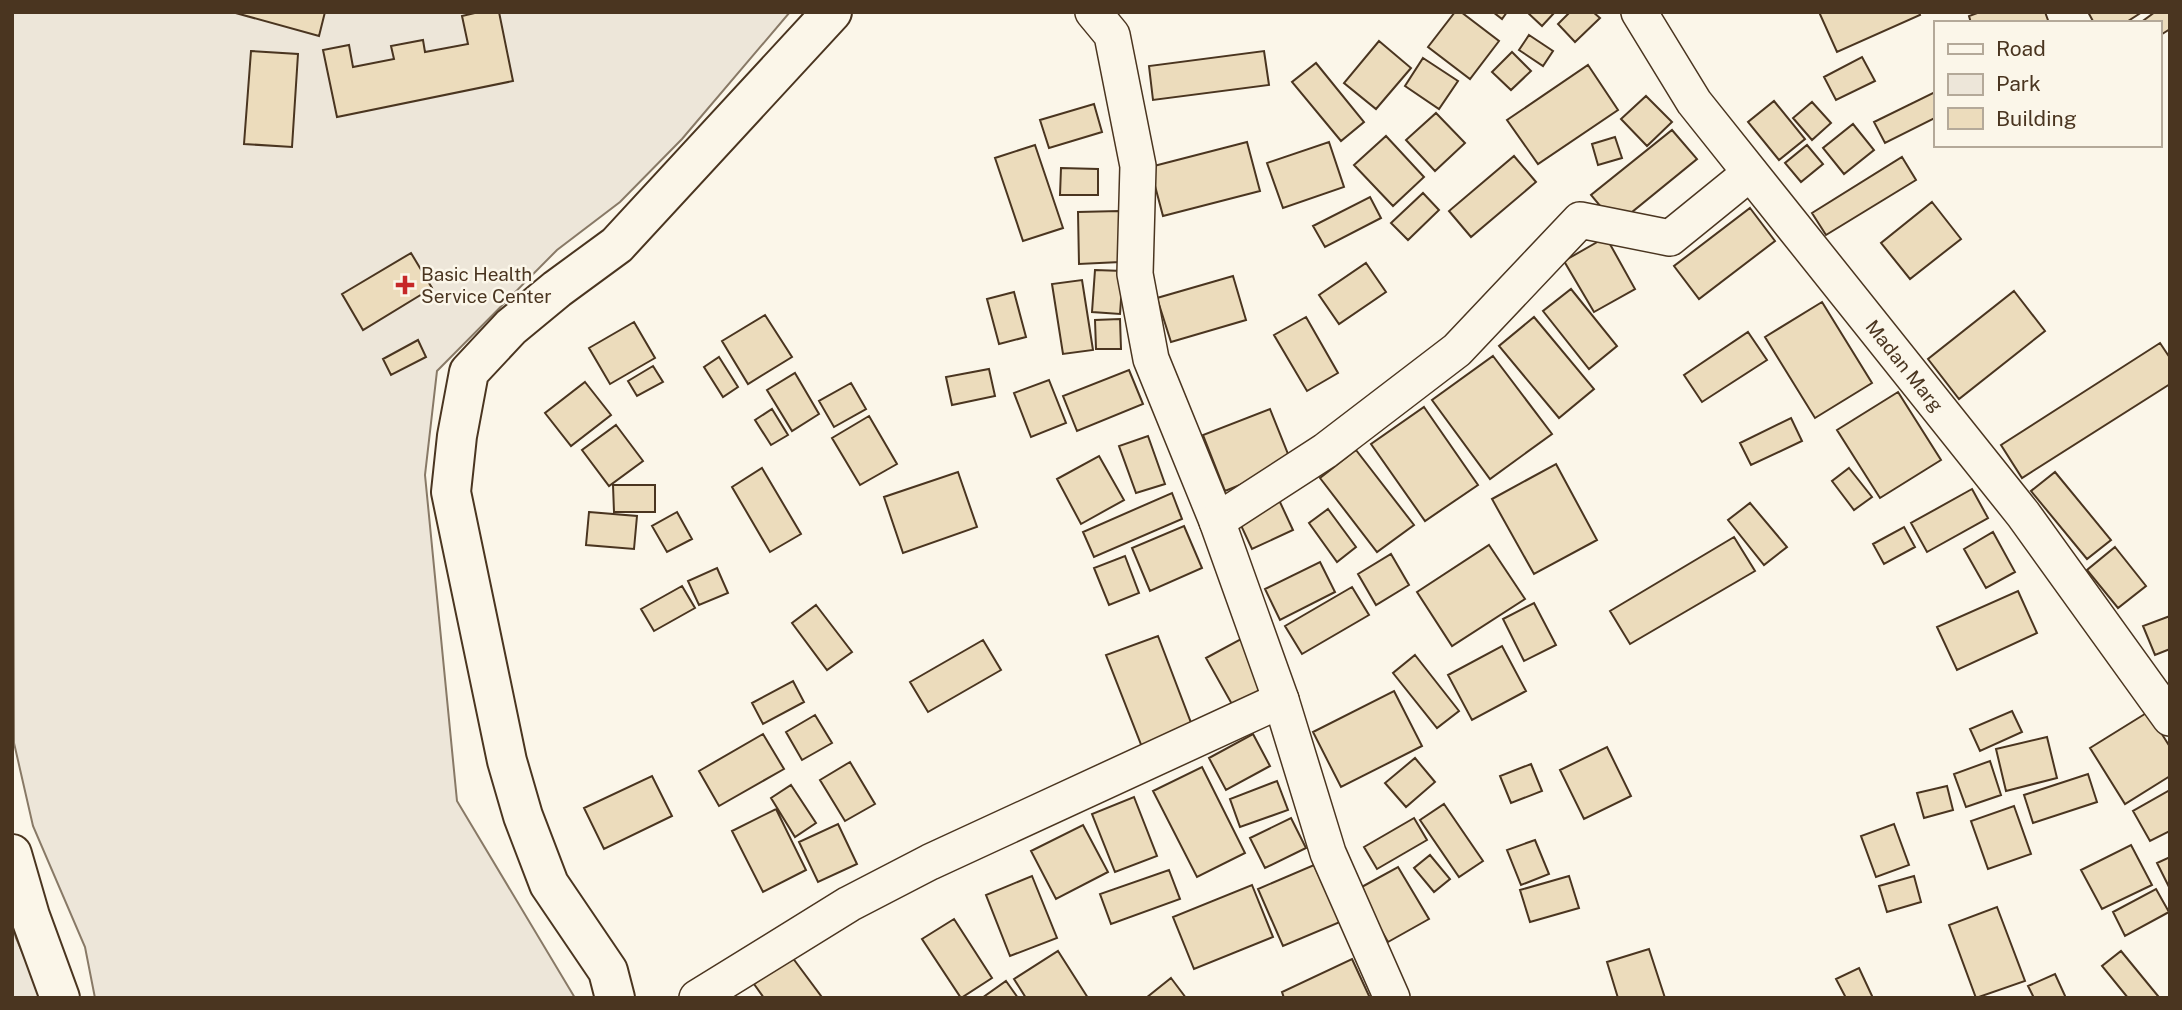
<svg xmlns="http://www.w3.org/2000/svg" width="2182" height="1010" viewBox="0 0 2182 1010" font-family="'Public Sans',sans-serif">
<rect width="100%" height="100%" fill="#fbf6e9"/>
<path fill="#ede6d9" stroke="#887966" stroke-width="2" d="M 12,12 L 790,12 L 682,139 L 620,202 L 557,250 L 437,371 L 425,475 L 457,801 L 575,998 L 95,998 L 85,947 L 33,826 L 14,743 Z
M 12,924 L 16,938 L 42,998 L 12,998 Z"/>
<path fill="#ecdcbc" stroke="#4a3520" stroke-width="2" d="M 232,12 L 325,12 L 319,36 Z
M 479,12 L 499,12 L 513,81 L 337,117 L 323,50 L 349,45 L 353,67 L 394,59 L 391,46 L 423,40 L 425,52 L 468,44 L 462,16 Z
M 1455,12 L 1461,12 L 1499,41 L 1470,79 L 1428,47 Z
M 1493,12 L 1507,12 L 1502,19 Z
M 1527,12 L 1555,12 L 1542,26 Z
M 1570,12 L 1593,12 L 1600,18 L 1575,42 L 1558,24 Z
M 1819,12 L 1919,12 L 1920,15 L 1837,52 Z
M 1980,12 L 2045,12 L 2049,23 L 1971,23 L 1969,16 Z
M 2088,12 L 2142,12 L 2125,23 L 2094,23 Z
M 2155,12 L 2170,12 L 2170,29 L 2159,36 L 2159,23 L 2140,23 Z
M 1529,35 L 1553,51 L 1543,66 L 1519,50 Z
M 1379,41 L 1411,68 L 1376,109 L 1344,83 Z
M 251,51 L 298,54 L 292,147 L 244,144 Z
M 1264,51 L 1269,85 L 1153,100 L 1149,66 Z
M 1512,52 L 1531,71 L 1511,90 L 1492,72 Z
M 1862,57 L 1875,81 L 1836,100 L 1824,77 Z
M 1423,58 L 1458,81 L 1439,109 L 1405,86 Z
M 1316,63 L 1364,122 L 1341,141 L 1292,82 Z
M 1588,65 L 1618,110 L 1538,164 L 1507,120 Z
M 1935,92 L 1935,118 L 1885,143 L 1874,122 Z
M 1646,96 L 1672,122 L 1647,146 L 1621,119 Z
M 1774,101 L 1805,139 L 1779,160 L 1748,122 Z
M 1812,102 L 1831,123 L 1812,140 L 1793,118 Z
M 1094,104 L 1102,132 L 1049,148 L 1040,120 Z
M 1436,113 L 1465,143 L 1435,171 L 1406,140 Z
M 1853,124 L 1874,150 L 1844,174 L 1823,148 Z
M 1672,130 L 1697,159 L 1616,225 L 1591,195 Z
M 1386,136 L 1424,177 L 1393,206 L 1354,165 Z
M 1615,137 L 1622,158 L 1598,165 L 1592,144 Z
M 1247,142 L 1260,191 L 1163,216 L 1150,167 Z
M 1329,142 L 1344,187 L 1283,208 L 1267,163 Z
M 1035,145 L 1063,228 L 1023,241 L 995,158 Z
M 1807,145 L 1823,164 L 1801,182 L 1785,163 Z
M 1514,156 L 1536,182 L 1471,237 L 1449,211 Z
M 1902,157 L 1916,180 L 1826,235 L 1812,213 Z
M 1061,168 L 1098,169 L 1098,195 L 1060,195 Z
M 1423,193 L 1439,210 L 1408,240 L 1391,223 Z
M 1370,197 L 1381,218 L 1325,247 L 1313,226 Z
M 1932,202 L 1961,239 L 1910,279 L 1881,243 Z
M 1750,208 L 1775,241 L 1699,299 L 1674,266 Z
M 1119,211 L 1120,262 L 1079,264 L 1078,212 Z
M 1606,237 L 1635,289 L 1594,312 L 1564,261 Z
M 411,253 L 432,288 L 363,330 L 342,294 Z
M 1366,263 L 1386,292 L 1339,324 L 1319,295 Z
M 1095,270 L 1123,271 L 1120,314 L 1092,312 Z
M 1233,276 L 1246,320 L 1171,342 L 1157,298 Z
M 1082,280 L 1093,350 L 1063,354 L 1052,284 Z
M 1571,289 L 1617,346 L 1589,369 L 1543,311 Z
M 2014,291 L 2045,331 L 1959,399 L 1928,359 Z
M 1014,292 L 1026,337 L 999,344 L 987,299 Z
M 1822,302 L 1872,383 L 1815,418 L 1765,337 Z
M 765,315 L 792,357 L 748,384 L 722,341 Z
M 1306,317 L 1338,373 L 1307,391 L 1274,335 Z
M 1534,317 L 1594,389 L 1559,418 L 1499,346 Z
M 1120,319 L 1121,349 L 1096,349 L 1095,320 Z
M 634,322 L 655,358 L 610,384 L 589,348 Z
M 1748,332 L 1767,360 L 1702,402 L 1684,375 Z
M 418,340 L 426,357 L 391,375 L 383,359 Z
M 2160,343 L 2170,358 L 2170,384 L 2022,478 L 2001,445 Z
M 1493,356 L 1552,434 L 1490,479 L 1432,400 Z
M 719,357 L 738,387 L 723,397 L 704,367 Z
M 653,366 L 663,382 L 637,396 L 628,381 Z
M 989,369 L 995,396 L 952,405 L 946,377 Z
M 1129,370 L 1143,404 L 1077,431 L 1063,396 Z
M 795,373 L 819,414 L 792,431 L 767,390 Z
M 1049,380 L 1066,423 L 1031,437 L 1014,393 Z
M 585,382 L 611,415 L 571,446 L 545,413 Z
M 851,383 L 866,409 L 834,427 L 819,401 Z
M 1898,392 L 1941,460 L 1880,498 L 1837,430 Z
M 1424,407 L 1478,485 L 1425,521 L 1371,444 Z
M 772,409 L 788,435 L 771,445 L 755,420 Z
M 1270,409 L 1292,464 L 1225,491 L 1203,435 Z
M 869,416 L 897,464 L 860,485 L 832,438 Z
M 1791,418 L 1802,441 L 1751,465 L 1740,443 Z
M 616,425 L 643,461 L 609,486 L 582,450 Z
M 1148,436 L 1165,484 L 1136,493 L 1119,446 Z
M 1356,450 L 1414,525 L 1377,552 L 1320,478 Z
M 1099,456 L 1124,500 L 1081,524 L 1057,479 Z
M 1556,464 L 1597,540 L 1534,574 L 1492,499 Z
M 762,468 L 801,534 L 770,552 L 732,487 Z
M 1849,468 L 1872,497 L 1854,510 L 1832,481 Z
M 958,472 L 977,527 L 903,553 L 884,497 Z
M 2055,472 L 2111,540 L 2087,559 L 2031,491 Z
M 613,485 L 655,485 L 655,512 L 614,512 Z
M 1972,489 L 1988,518 L 1927,552 L 1911,523 Z
M 1172,493 L 1182,519 L 1094,557 L 1083,532 Z
M 1279,500 L 1293,530 L 1252,549 L 1238,519 Z
M 1750,503 L 1787,547 L 1764,565 L 1728,520 Z
M 1328,509 L 1356,547 L 1337,562 L 1309,523 Z
M 589,512 L 637,516 L 634,549 L 586,545 Z
M 677,512 L 692,539 L 667,552 L 652,526 Z
M 1184,526 L 1202,568 L 1150,591 L 1132,548 Z
M 1904,527 L 1915,547 L 1884,564 L 1873,544 Z
M 1993,532 L 2015,572 L 1986,588 L 1964,549 Z
M 1734,537 L 1755,571 L 1630,644 L 1610,611 Z
M 1489,545 L 1525,599 L 1452,646 L 1417,592 Z
M 2115,547 L 2146,586 L 2118,608 L 2087,570 Z
M 1391,554 L 1409,585 L 1376,605 L 1358,574 Z
M 1125,556 L 1139,593 L 1109,605 L 1094,568 Z
M 1320,562 L 1335,592 L 1280,620 L 1265,589 Z
M 717,568 L 728,593 L 699,605 L 688,581 Z
M 682,586 L 695,608 L 654,631 L 641,609 Z
M 1352,587 L 1369,615 L 1302,654 L 1285,626 Z
M 2018,591 L 2037,633 L 1957,670 L 1937,627 Z
M 1534,603 L 1556,645 L 1524,661 L 1503,619 Z
M 816,605 L 852,652 L 827,670 L 792,623 Z
M 2170,616 L 2170,649 L 2155,655 L 2143,626 Z
M 1158,636 L 1193,728 L 1142,747 L 1106,655 Z
M 1241,639 L 1268,686 L 1233,706 L 1206,658 Z
M 983,640 L 1001,670 L 928,712 L 910,682 Z
M 1502,646 L 1526,691 L 1472,720 L 1448,675 Z
M 1415,655 L 1459,711 L 1437,728 L 1393,673 Z
M 793,681 L 804,702 L 763,724 L 752,703 Z
M 1394,691 L 1422,746 L 1341,787 L 1313,732 Z
M 2012,711 L 2022,732 L 1980,751 L 1970,729 Z
M 2148,712 L 2170,747 L 2170,776 L 2125,804 L 2090,748 Z
M 815,715 L 832,743 L 802,760 L 786,732 Z
M 763,734 L 784,769 L 719,806 L 699,771 Z
M 1253,734 L 1270,766 L 1226,790 L 1209,758 Z
M 2047,737 L 2057,778 L 2006,791 L 1996,749 Z
M 1607,747 L 1631,796 L 1584,819 L 1560,770 Z
M 1415,758 L 1435,782 L 1406,807 L 1385,783 Z
M 1990,761 L 2001,795 L 1966,807 L 1954,774 Z
M 850,762 L 875,804 L 845,821 L 820,780 Z
M 1531,764 L 1542,791 L 1511,803 L 1500,776 Z
M 1202,767 L 1245,853 L 1197,877 L 1153,791 Z
M 2088,774 L 2097,802 L 2033,823 L 2024,795 Z
M 652,776 L 672,816 L 604,849 L 584,808 Z
M 1277,781 L 1288,810 L 1240,827 L 1230,799 Z
M 791,785 L 816,823 L 795,837 L 771,798 Z
M 1947,786 L 1953,810 L 1924,818 L 1917,793 Z
M 2170,790 L 2170,831 L 2150,841 L 2133,811 Z
M 1134,797 L 1157,856 L 1115,872 L 1092,814 Z
M 1444,804 L 1483,861 L 1459,877 L 1420,820 Z
M 2014,806 L 2031,854 L 1988,869 L 1971,821 Z
M 776,809 L 806,870 L 763,892 L 732,831 Z
M 1291,818 L 1306,848 L 1265,868 L 1250,838 Z
M 1414,818 L 1427,840 L 1377,869 L 1364,847 Z
M 838,824 L 857,864 L 818,882 L 799,842 Z
M 1894,824 L 1909,865 L 1876,877 L 1861,836 Z
M 1083,825 L 1108,872 L 1056,899 L 1031,851 Z
M 1535,840 L 1549,874 L 1521,885 L 1507,850 Z
M 2131,845 L 2152,885 L 2102,909 L 2081,870 Z
M 1430,855 L 1450,879 L 1434,892 L 1414,868 Z
M 2170,857 L 2170,887 L 2169,887 L 2157,863 Z
M 1314,865 L 1340,922 L 1283,946 L 1258,889 Z
M 1398,867 L 1429,919 L 1388,942 L 1358,889 Z
M 1169,870 L 1180,899 L 1111,924 L 1100,894 Z
M 1032,876 L 1057,938 L 1010,956 L 986,895 Z
M 1569,876 L 1579,908 L 1530,922 L 1520,890 Z
M 1914,876 L 1921,902 L 1887,912 L 1879,886 Z
M 1252,885 L 1273,937 L 1194,969 L 1173,917 Z
M 2156,889 L 2169,912 L 2125,936 L 2113,912 Z
M 1997,907 L 2025,981 L 1976,998 L 1949,925 Z
M 954,919 L 992,978 L 961,998 L 922,939 Z
M 1649,949 L 1665,998 L 1618,998 L 1607,962 Z
M 1058,951 L 1088,998 L 1026,998 L 1014,979 Z
M 2121,951 L 2158,996 L 2156,998 L 2128,998 L 2102,966 Z
M 792,957 L 821,996 L 819,998 L 764,998 L 754,984 Z
M 1352,959 L 1370,998 L 1284,998 L 1282,992 Z
M 1859,968 L 1873,998 L 1846,998 L 1836,979 Z
M 2055,974 L 2066,998 L 2034,998 L 2028,986 Z
M 1171,978 L 1186,998 L 1146,998 Z
M 1006,981 L 1018,998 L 982,998 Z"/>
<g fill="none" stroke-linecap="round" stroke-linejoin="round">
<defs>
<g id="minor">
<path d="M 1093,12 L 1112,35 L 1138,166 L 1135,274 L 1151,359 L 1217,521 L 1281,700 L 1328,853 L 1392,998"/>
<path id="s1" d="M 1639,12 L 1694,102 L 2023,514 L 2170,718"/>
<path d="M 1217,521 L 1325,451 L 1457,350 L 1580,220 L 1670,238 L 1750,173"/>
<path d="M 697,998 L 849,904 L 930,862 L 1281,700"/>
</g>
<path id="secondary" d="M 615,998 L 608,971 L 549,884 L 523,816 L 507,761 L 451,492 L 457,436 L 469,372 L 511,327 L 557,289 L 617,245 L 832,12"/>
<path id="primary" d="M 12,854 L 30,916 L 60,998"/>
</defs>
<use href="#minor" stroke="#4a3520" stroke-width="38"/>
<use href="#secondary" stroke="#4a3520" stroke-width="42"/>
<use href="#primary" stroke="#4a3520" stroke-width="42"/>
<use href="#minor" stroke="#fbf6e9" stroke-width="35"/>
<use href="#secondary" stroke="#fbf6e9" stroke-width="38"/>
<use href="#primary" stroke="#fbf6e9" stroke-width="38"/>
</g>
<path fill="#c62828" stroke="#fbf6e9" stroke-width="2.5" d="M401.5 274.5h7v7h7v7h-7v7h-7v-7h-7v-7h7z"/>
<g text-anchor="middle" dominant-baseline="central" stroke-width="5" stroke-linejoin="round" paint-order="stroke">
<g font-size="19" fill="#4a3520" stroke="#fbf6e9" text-anchor="start">
<text x="421" y="274">Basic Health<tspan x="421" dy="22">Service Center</tspan></text>
</g>
<g font-size="19" fill="#4a3520" stroke="#fbf6e9">
<text stroke="none"><textPath href="#s1" startOffset="443">Madan Marg</textPath></text>
</g>
</g>
<rect width="2182" height="1010" fill="none" stroke="#4a3520" stroke-width="28"/>
<rect x="1934" y="21" width="228" height="126" fill="#fbf6e9" stroke="#b4a999" stroke-width="2"/>
<rect x="1948" y="44" width="35" height="10" fill="#fbf6e9" stroke="#b4a999" stroke-width="2"/>
<text x="1996" y="56" font-size="21" fill="#4a3520">Road</text>
<rect x="1948" y="74" width="35" height="21" fill="#ede6d9" stroke="#b4a999" stroke-width="2"/>
<text x="1996" y="91" font-size="21" fill="#4a3520">Park</text>
<rect x="1948" y="108" width="35" height="21" fill="#ecdcbc" stroke="#b4a999" stroke-width="2"/>
<text x="1996" y="126" font-size="21" fill="#4a3520">Building</text>
</svg>
